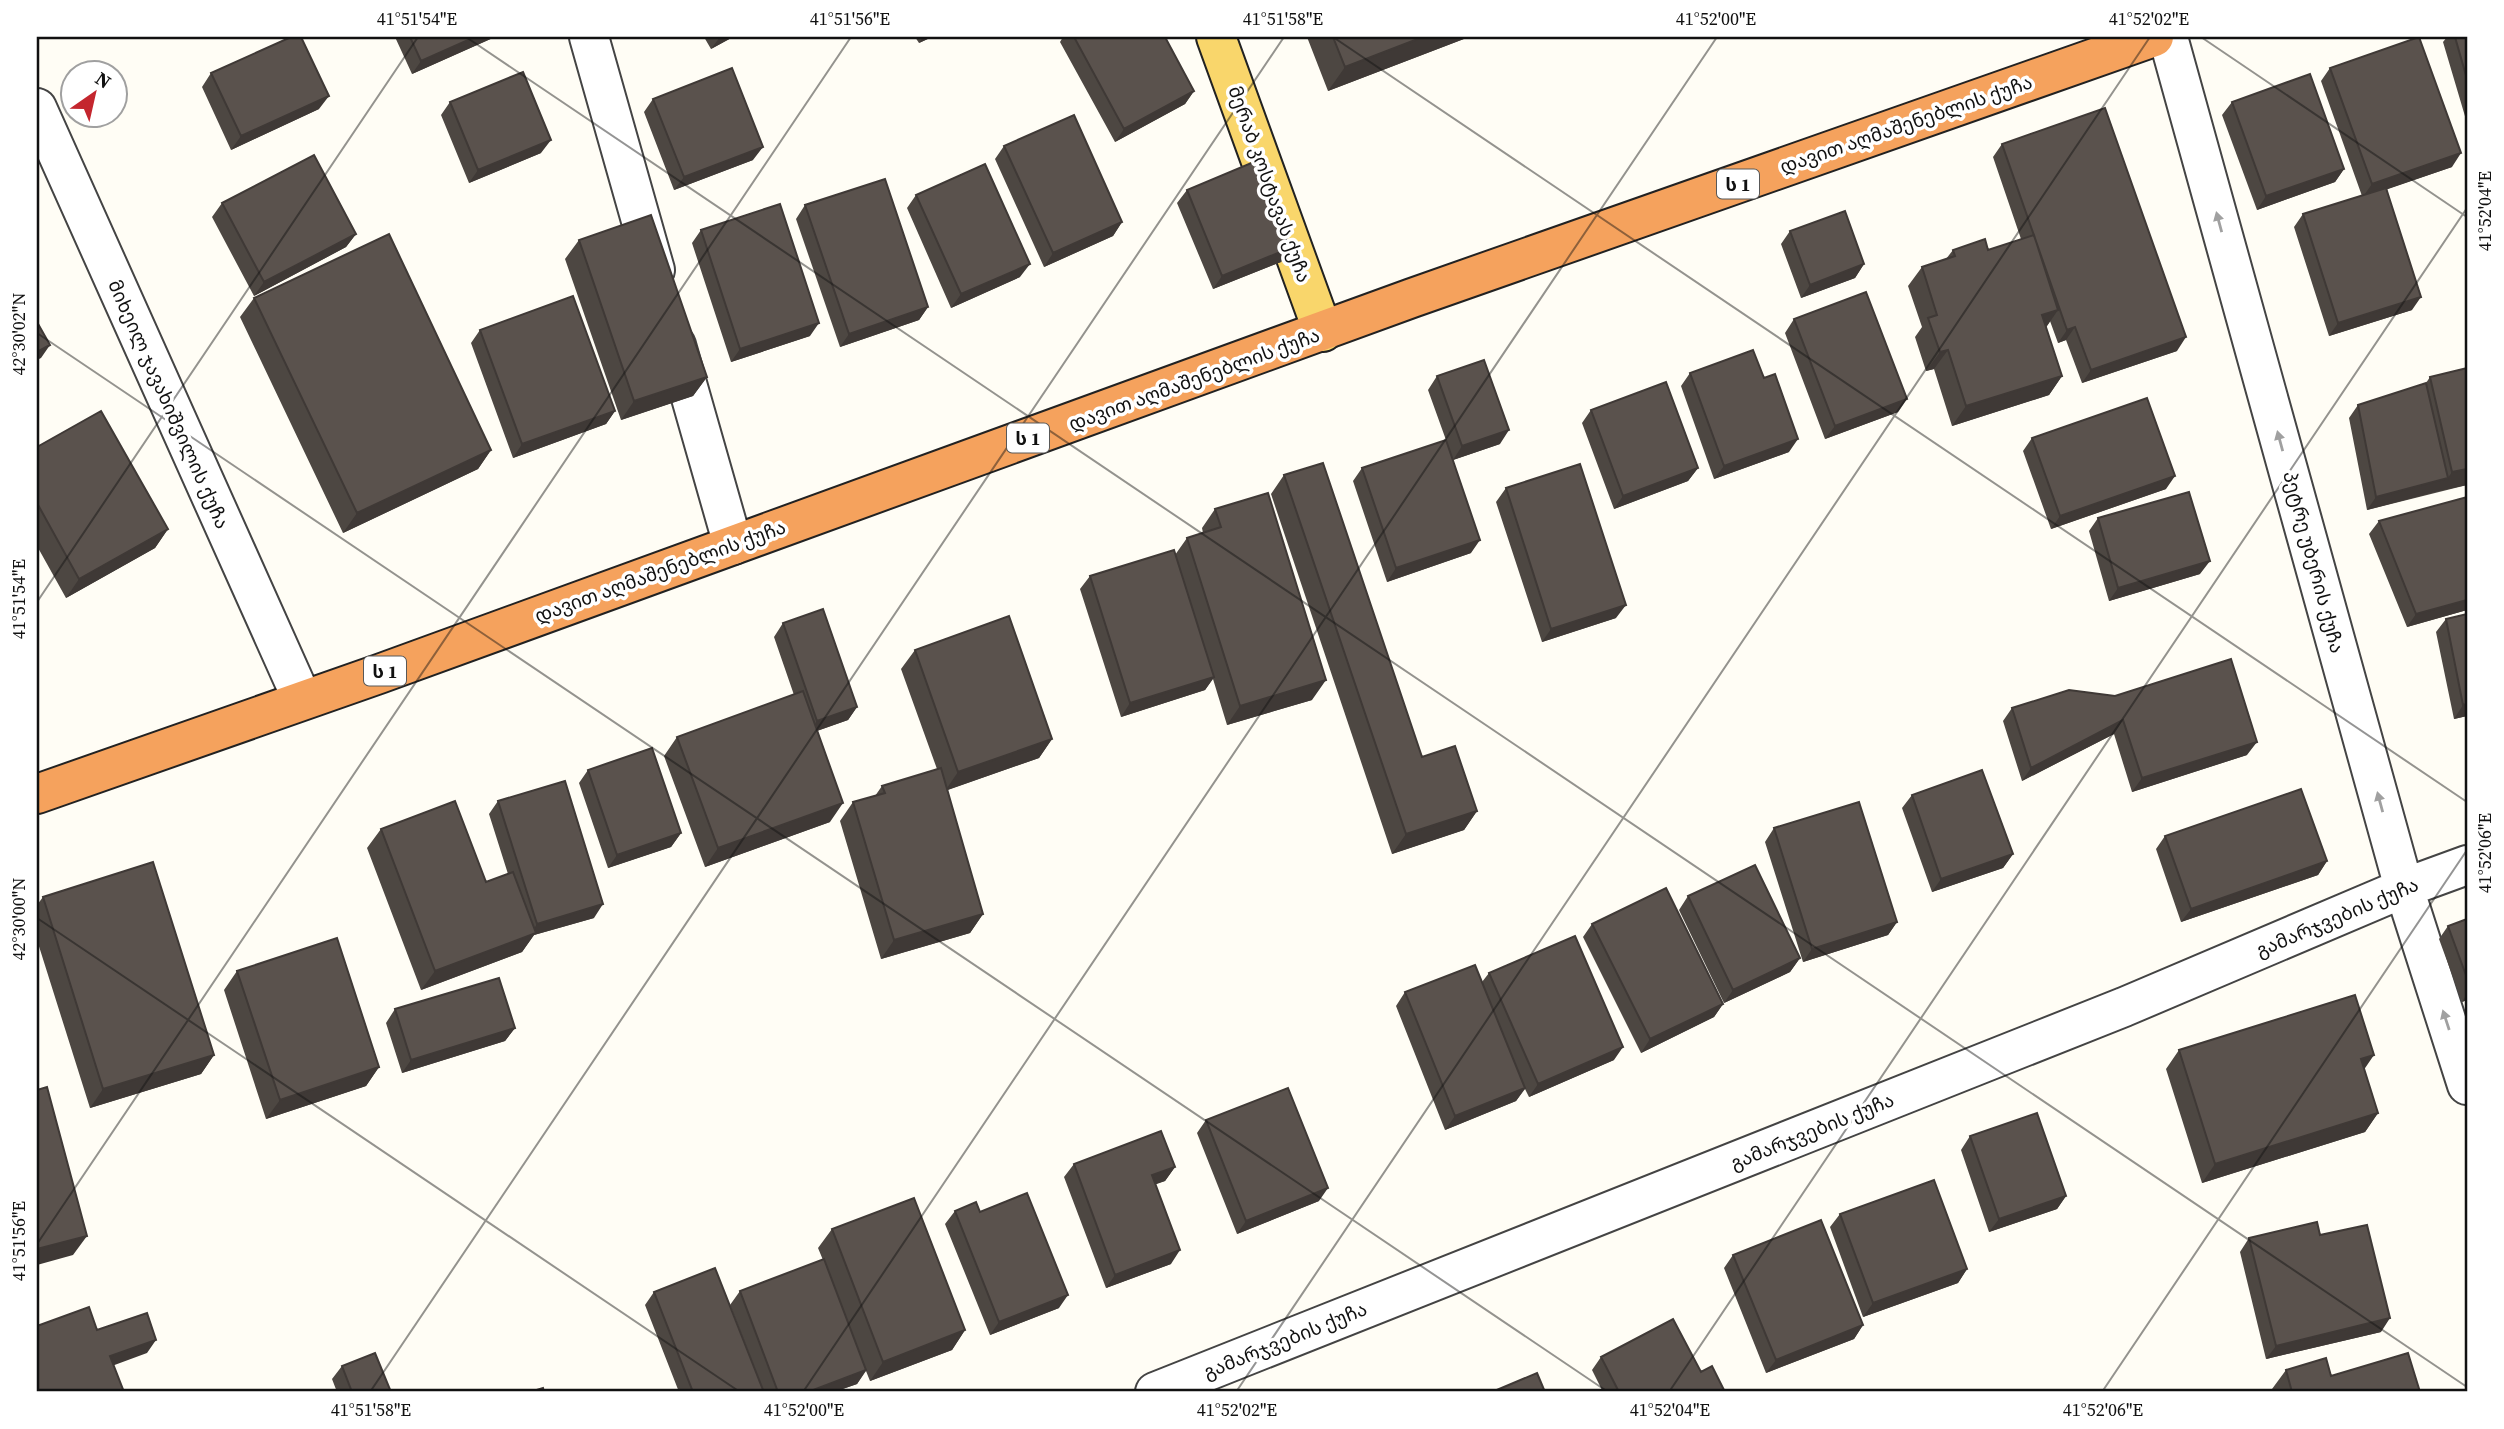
<svg xmlns="http://www.w3.org/2000/svg" width="2504" height="1429" viewBox="0 0 2504 1429" font-family="'Source Serif 4','Noto Sans Georgian',serif">
<rect width="100%" height="100%" fill="#fffdf5"/>
<g fill="none" stroke-linecap="round" stroke-linejoin="round">
<defs>
<path id="minor" d="M 589,37 L 655,270
M 2168,37 L 2404,888 L 2467,1085
M 37,108 L 302,699
M 676,345 L 733,545
M 1155,1392 L 2124,1007 L 2404,888 L 2467,865"/>
<path id="major" d="M 1216,37 L 1323,332"/>
<path id="highway" d="M 37,794 L 379,674 L 1412,298 L 2154,37"/>
</defs>
<use href="#minor" stroke="#444" stroke-width="42"/>
<use href="#major" stroke="#222" stroke-width="42"/>
<use href="#highway" stroke="#222" stroke-width="42"/>
<use href="#minor" stroke="#fff" stroke-width="38"/>
<use href="#major" stroke="#f9d66b" stroke-width="38"/>
<use href="#highway" stroke="#f5a25d" stroke-width="38"/>
</g>
<path fill="#4d4742" d="M 395,37 L 495,37 L 412,74 Z
M 704,37 L 733,37 L 711,49 Z
M 915,37 L 932,37 L 919,43 Z
M 1063,37 L 1165,37 L 1194,91 L 1185,104 L 1115,142 L 1060,42 Z
M 1307,37 L 1469,37 L 1328,91 Z
M 2447,37 L 2467,37 L 2467,123 L 2443,42 Z
M 2330,68 L 2452,167 L 2387,189 L 2412,310 L 2329,336 L 2294,227 L 2303,214 L 2362,196 L 2321,81 Z
M 211,73 L 319,109 L 231,150 L 202,87 Z
M 653,99 L 753,160 L 674,190 L 644,112 Z
M 450,102 L 541,153 L 469,183 L 441,115 Z
M 2232,102 L 2344,169 L 2335,182 L 2257,210 L 2222,115 Z
M 2002,144 L 2177,351 L 2082,383 L 2066,340 L 2058,343 L 2050,321 L 2046,327 L 2062,376 L 2049,395 L 1952,426 L 1934,369 L 1926,371 L 1915,337 L 1922,327 L 1908,286 L 1922,267 L 1946,259 L 1953,250 L 1988,250 L 2021,239 L 1993,157 Z
M 1004,146 L 1122,222 L 1113,236 L 1044,267 L 995,159 Z
M 1187,190 L 1290,248 L 1281,262 L 1213,289 L 1177,203 Z
M 916,195 L 1020,277 L 951,308 L 907,208 Z
M 222,203 L 356,234 L 346,247 L 254,296 L 212,217 Z
M 805,205 L 928,307 L 919,320 L 840,347 L 796,219 Z
M 701,230 L 810,336 L 731,362 L 692,243 Z
M 1790,231 L 1864,264 L 1855,278 L 1801,298 L 1781,244 Z
M 579,240 L 707,377 L 693,396 L 621,420 L 565,259 Z
M 254,298 L 491,450 L 478,469 L 343,533 L 240,317 Z
M 1794,319 L 1898,412 L 1825,439 L 1785,333 Z
M 480,330 L 615,411 L 606,424 L 513,458 L 471,343 Z
M 2467,368 L 2467,485 L 2367,510 L 2349,418 L 2358,405 L 2426,383 L 2430,377 Z
M 1690,373 L 1789,452 L 1714,479 L 1681,386 Z
M 1437,376 L 1500,444 L 1453,460 L 1471,553 L 1387,582 L 1353,481 L 1362,468 L 1446,440 L 1428,390 Z
M 1591,410 L 1698,468 L 1688,481 L 1614,509 L 1582,423 Z
M 2032,438 L 2166,489 L 2051,529 L 2023,451 Z
M 37,447 L 168,529 L 155,548 L 66,598 L 37,546 Z
M 1284,475 L 1422,757 L 1477,811 L 1464,830 L 1392,854 L 1271,494 Z
M 1506,488 L 1616,618 L 1542,642 L 1496,502 Z
M 1215,509 L 1312,700 L 1227,725 L 1213,679 L 1205,690 L 1121,717 L 1080,589 L 1090,576 L 1175,555 L 1187,538 L 1203,533 L 1202,528 Z
M 2098,518 L 2200,574 L 2109,601 L 2089,531 Z
M 2379,521 L 2467,610 L 2407,627 L 2369,534 Z
M 2467,614 L 2467,716 L 2454,719 L 2436,632 L 2446,619 Z
M 783,623 L 857,707 L 848,720 L 817,731 L 830,822 L 705,867 L 664,756 L 677,737 L 794,695 L 774,637 Z
M 915,650 L 1052,739 L 1039,758 L 947,790 L 983,914 L 970,933 L 881,959 L 840,821 L 853,802 L 875,796 L 882,786 L 937,769 L 901,669 Z
M 2069,690 L 2247,755 L 2132,792 L 2114,734 L 2022,781 L 2003,721 L 2012,708 Z
M 588,770 L 681,833 L 671,847 L 608,868 L 579,783 Z
M 1912,795 L 2013,854 L 2003,868 L 1932,892 L 1902,808 Z
M 498,801 L 594,918 L 534,935 L 522,952 L 421,990 L 367,848 L 381,829 L 486,882 L 508,874 L 489,814 Z
M 1774,828 L 1897,922 L 1888,935 L 1803,962 L 1765,842 Z
M 2165,836 L 2327,861 L 2318,875 L 2181,922 L 2156,849 Z
M 1688,896 L 1800,958 L 1790,972 L 1724,1003 L 1679,910 Z
M 43,897 L 214,1055 L 201,1074 L 90,1108 L 37,940 L 37,905 Z
M 2467,919 L 2467,1000 L 2462,1002 L 2439,939 L 2448,926 Z
M 1592,924 L 1723,1004 L 1714,1017 L 1641,1053 L 1583,937 Z
M 237,971 L 379,1067 L 366,1086 L 266,1119 L 224,990 Z
M 1489,973 L 1614,1060 L 1529,1097 L 1525,1089 L 1516,1101 L 1445,1130 L 1396,1006 L 1405,992 L 1482,982 Z
M 395,1009 L 515,1028 L 505,1041 L 402,1073 L 386,1023 Z
M 2179,1050 L 2364,1070 L 2378,1113 L 2365,1132 L 2202,1183 L 2166,1069 Z
M 1206,1120 L 1319,1201 L 1237,1234 L 1197,1133 Z
M 1970,1136 L 2066,1196 L 2057,1209 L 1989,1232 L 1961,1150 Z
M 1074,1164 L 1175,1167 L 1165,1181 L 1155,1184 L 1171,1264 L 1106,1288 L 1064,1177 Z
M 955,1211 L 980,1212 L 1059,1308 L 990,1335 L 945,1224 Z
M 1840,1214 L 1967,1269 L 1958,1283 L 1863,1317 L 1830,1227 Z
M 832,1229 L 965,1330 L 952,1350 L 870,1381 L 866,1371 L 857,1384 L 834,1392 L 764,1392 L 730,1305 L 740,1291 L 823,1260 L 818,1248 Z
M 2249,1238 L 2381,1332 L 2266,1359 L 2240,1252 Z
M 1733,1255 L 1863,1325 L 1854,1339 L 1766,1373 L 1724,1268 Z
M 654,1292 L 761,1392 L 679,1392 L 645,1305 Z
M 1601,1357 L 1701,1372 L 1725,1392 L 1603,1392 L 1592,1370 Z
M 342,1366 L 391,1392 L 337,1392 L 332,1379 Z
M 2286,1370 L 2331,1376 L 2420,1392 L 2273,1392 L 2272,1389 Z"/>
<path fill="#3f3936" d="M 475,37 L 495,37 L 412,74 L 421,61 Z
M 720,37 L 733,37 L 711,49 Z
M 923,37 L 932,37 L 919,43 Z
M 1423,37 L 1469,37 L 1328,91 L 1345,67 Z
M 1194,91 L 1185,104 L 1115,142 L 1124,129 Z
M 329,96 L 319,109 L 231,150 L 241,136 Z
M 551,140 L 541,153 L 469,183 L 478,170 Z
M 763,147 L 753,160 L 674,190 L 684,177 Z
M 2461,153 L 2452,167 L 2362,198 L 2372,184 Z
M 2344,169 L 2335,182 L 2257,210 L 2266,196 Z
M 1122,222 L 1113,236 L 1044,267 L 1053,253 Z
M 356,234 L 346,247 L 254,296 L 264,282 Z
M 1290,248 L 1281,262 L 1213,289 L 1222,276 Z
M 1030,264 L 1020,277 L 951,308 L 961,294 Z
M 1864,264 L 1855,278 L 1801,298 L 1810,285 Z
M 2421,297 L 2412,310 L 2329,336 L 2338,323 Z
M 928,307 L 919,320 L 840,347 L 849,334 Z
M 2058,310 L 2045,329 L 2042,315 Z
M 819,323 L 810,336 L 731,362 L 740,349 Z
M 2075,327 L 2066,340 L 2058,343 L 2067,330 Z
M 2186,337 L 2177,351 L 2082,383 L 2091,370 Z
M 50,345 L 41,358 L 37,360 L 37,352 Z
M 1948,350 L 1934,369 L 1926,371 L 1940,352 Z
M 2062,376 L 2049,395 L 1952,426 L 1966,406 Z
M 707,377 L 693,396 L 621,420 L 634,401 Z
M 1907,399 L 1898,412 L 1825,439 L 1835,426 Z
M 615,411 L 606,424 L 513,458 L 522,444 Z
M 1509,430 L 1500,444 L 1453,460 L 1462,446 Z
M 1798,439 L 1789,452 L 1714,479 L 1724,466 Z
M 491,450 L 478,469 L 343,533 L 357,513 Z
M 1698,468 L 1688,481 L 1614,509 L 1623,496 Z
M 2467,469 L 2467,485 L 2439,491 L 2452,472 Z
M 2175,476 L 2166,489 L 2051,529 L 2060,516 Z
M 2448,478 L 2439,491 L 2367,510 L 2376,497 Z
M 168,529 L 155,548 L 66,598 L 79,579 Z
M 1480,540 L 1471,553 L 1387,582 L 1396,568 Z
M 2210,561 L 2200,574 L 2109,601 L 2118,588 Z
M 2467,600 L 2467,610 L 2407,627 L 2416,614 Z
M 1626,605 L 1616,618 L 1542,642 L 1551,629 Z
M 1214,677 L 1205,690 L 1121,717 L 1130,703 Z
M 1326,680 L 1312,700 L 1227,725 L 1240,706 Z
M 2467,704 L 2467,716 L 2454,719 L 2463,705 Z
M 857,707 L 848,720 L 808,734 L 817,721 Z
M 2123,720 L 2114,734 L 2022,781 L 2031,768 Z
M 1052,739 L 1039,758 L 945,791 L 958,772 Z
M 2257,742 L 2247,755 L 2132,792 L 2142,778 Z
M 843,803 L 830,822 L 705,867 L 718,848 Z
M 1477,811 L 1464,830 L 1392,854 L 1406,834 Z
M 681,833 L 671,847 L 608,868 L 617,855 Z
M 2013,854 L 2003,868 L 1932,892 L 1941,879 Z
M 2327,861 L 2318,875 L 2181,922 L 2191,909 Z
M 603,904 L 594,918 L 534,935 L 522,952 L 421,990 L 435,971 L 529,936 L 537,924 Z
M 983,914 L 970,933 L 881,959 L 894,940 Z
M 1897,922 L 1888,935 L 1803,962 L 1812,949 Z
M 1800,958 L 1790,972 L 1724,1003 L 1733,990 Z
M 2467,994 L 2467,1000 L 2462,1002 Z
M 1723,1004 L 1714,1017 L 1641,1053 L 1650,1039 Z
M 515,1028 L 505,1041 L 402,1073 L 411,1060 Z
M 1623,1047 L 1614,1060 L 1529,1097 L 1538,1084 Z
M 214,1055 L 201,1074 L 90,1108 L 103,1089 Z
M 2374,1055 L 2361,1074 L 2361,1059 Z
M 379,1067 L 366,1086 L 266,1119 L 280,1100 Z
M 1525,1088 L 1516,1101 L 1445,1130 L 1455,1116 Z
M 2378,1113 L 2365,1132 L 2202,1183 L 2215,1164 Z
M 1175,1167 L 1165,1181 L 1143,1189 L 1152,1175 Z
M 1328,1188 L 1319,1201 L 1237,1234 L 1246,1221 Z
M 2066,1196 L 2057,1209 L 1989,1232 L 1999,1219 Z
M 87,1236 L 73,1255 L 37,1265 L 37,1249 Z
M 1180,1250 L 1171,1264 L 1106,1288 L 1115,1275 Z
M 1967,1269 L 1958,1283 L 1863,1317 L 1873,1303 Z
M 1068,1295 L 1059,1308 L 990,1335 L 999,1322 Z
M 2390,1318 L 2381,1332 L 2266,1359 L 2276,1346 Z
M 1863,1325 L 1854,1339 L 1766,1373 L 1776,1360 Z
M 965,1330 L 952,1350 L 870,1381 L 883,1362 Z
M 156,1340 L 147,1353 L 101,1370 L 110,1356 Z
M 866,1370 L 857,1384 L 834,1392 L 808,1392 Z"/>
<path fill="#5a524d" stroke="#3f3936" stroke-width="2" d="M 291,37 L 301,37 L 329,96 L 241,136 L 211,73 Z
M 410,37 L 475,37 L 421,61 Z
M 1074,37 L 1165,37 L 1194,91 L 1124,129 Z
M 1333,37 L 1423,37 L 1345,67 Z
M 2419,37 L 2461,153 L 2372,184 L 2330,68 Z
M 2455,37 L 2467,37 L 2467,79 Z
M 732,68 L 763,147 L 684,177 L 653,99 Z
M 523,72 L 551,140 L 478,170 L 450,102 Z
M 2310,74 L 2344,169 L 2266,196 L 2232,102 Z
M 2105,108 L 2186,337 L 2091,370 L 2075,327 L 2067,330 L 2002,144 Z
M 1074,115 L 1122,222 L 1053,253 L 1004,146 Z
M 314,155 L 356,234 L 264,282 L 222,203 Z
M 1256,161 L 1290,248 L 1222,276 L 1187,190 Z
M 985,164 L 1030,264 L 961,294 L 916,195 Z
M 885,179 L 928,307 L 849,334 L 805,205 Z
M 2386,188 L 2421,297 L 2338,323 L 2303,214 Z
M 780,204 L 819,323 L 740,349 L 701,230 Z
M 1845,211 L 1864,264 L 1810,285 L 1790,231 Z
M 651,215 L 707,377 L 634,401 L 579,240 Z
M 389,234 L 491,450 L 357,513 L 254,298 Z
M 2034,235 L 2058,310 L 2042,315 L 2062,376 L 1966,406 L 1948,350 L 1940,352 L 1928,318 L 1937,315 L 1922,267 L 1955,256 L 1953,250 L 1985,239 L 1988,250 Z
M 1866,292 L 1907,399 L 1835,426 L 1794,319 Z
M 573,296 L 615,411 L 522,444 L 480,330 Z
M 37,322 L 50,345 L 37,352 Z
M 1753,350 L 1764,378 L 1775,374 L 1798,439 L 1724,466 L 1690,373 Z
M 1484,360 L 1509,430 L 1462,446 L 1437,376 Z
M 2467,368 L 2467,469 L 2452,472 L 2430,377 Z
M 1666,382 L 1698,468 L 1623,496 L 1591,410 Z
M 2426,383 L 2448,478 L 2376,497 L 2358,405 Z
M 2147,398 L 2175,476 L 2060,516 L 2032,438 Z
M 101,411 L 168,529 L 79,579 L 37,503 L 37,447 Z
M 1446,440 L 1480,540 L 1396,568 L 1362,468 Z
M 1323,463 L 1422,757 L 1455,746 L 1477,811 L 1406,834 L 1284,475 Z
M 1580,464 L 1626,605 L 1551,629 L 1506,488 Z
M 2189,492 L 2210,561 L 2118,588 L 2098,518 Z
M 1268,493 L 1326,680 L 1240,706 L 1187,538 L 1221,527 L 1215,509 Z
M 2467,497 L 2467,600 L 2416,614 L 2379,521 Z
M 1174,550 L 1214,677 L 1130,703 L 1090,576 Z
M 823,609 L 857,707 L 817,721 L 783,623 Z
M 2467,614 L 2467,704 L 2463,705 L 2446,619 Z
M 1009,616 L 1052,739 L 958,772 L 915,650 Z
M 2231,659 L 2257,742 L 2142,778 L 2123,720 L 2031,768 L 2012,708 L 2069,690 L 2115,696 Z
M 803,691 L 843,803 L 718,848 L 677,737 Z
M 652,748 L 681,833 L 617,855 L 588,770 Z
M 941,768 L 983,914 L 894,940 L 853,802 L 885,793 L 882,786 Z
M 1982,770 L 2013,854 L 1941,879 L 1912,795 Z
M 565,781 L 603,904 L 537,924 L 498,801 Z
M 2301,789 L 2327,861 L 2191,909 L 2165,836 Z
M 455,801 L 486,882 L 513,872 L 536,933 L 435,971 L 381,829 Z
M 1859,802 L 1897,922 L 1812,949 L 1774,828 Z
M 153,862 L 214,1055 L 103,1089 L 43,897 Z
M 1755,865 L 1800,958 L 1733,990 L 1688,896 Z
M 1666,888 L 1723,1004 L 1650,1039 L 1592,924 Z
M 2467,919 L 2467,978 L 2448,926 Z
M 1575,936 L 1623,1047 L 1538,1084 L 1489,973 Z
M 337,938 L 379,1067 L 280,1100 L 237,971 Z
M 1475,965 L 1525,1088 L 1455,1116 L 1405,992 Z
M 499,978 L 515,1028 L 411,1060 L 395,1009 Z
M 2355,995 L 2374,1055 L 2361,1059 L 2378,1113 L 2215,1164 L 2179,1050 Z
M 47,1087 L 87,1236 L 37,1249 L 37,1090 Z
M 1288,1088 L 1328,1188 L 1246,1221 L 1206,1120 Z
M 2037,1113 L 2066,1196 L 1999,1219 L 1970,1136 Z
M 1161,1131 L 1175,1167 L 1152,1175 L 1180,1250 L 1115,1275 L 1074,1164 Z
M 1934,1180 L 1967,1269 L 1873,1303 L 1840,1214 Z
M 1027,1193 L 1068,1295 L 999,1322 L 955,1211 L 976,1202 L 980,1212 Z
M 914,1198 L 965,1330 L 883,1362 L 832,1229 Z
M 1821,1220 L 1863,1325 L 1776,1360 L 1733,1255 Z
M 2317,1222 L 2320,1235 L 2367,1225 L 2390,1318 L 2276,1346 L 2249,1238 Z
M 824,1259 L 866,1370 L 808,1392 L 778,1392 L 740,1291 Z
M 715,1268 L 763,1390 L 757,1392 L 693,1392 L 654,1292 Z
M 89,1307 L 97,1330 L 147,1313 L 156,1340 L 110,1356 L 124,1392 L 37,1392 L 37,1326 Z
M 1673,1319 L 1701,1372 L 1712,1366 L 1725,1392 L 1619,1392 L 1601,1357 Z
M 375,1353 L 391,1392 L 352,1392 L 342,1366 Z
M 2408,1353 L 2420,1392 L 2292,1392 L 2286,1370 L 2326,1358 L 2331,1376 Z
M 1537,1373 L 1545,1392 L 1492,1392 Z
M 543,1388 L 544,1392 L 530,1392 Z"/>
<defs><path id="oneway-solid" d="M-6-.8H1V-3.2L6.5 0L1 3.2V.8H-6Z" transform="scale(1.75)"/></defs>
<g fill="#a0a0a0">
<use href="#oneway-solid" transform="translate(2219 222) rotate(-105)"/>
<use href="#oneway-solid" transform="translate(2280 441) rotate(-105)"/>
<use href="#oneway-solid" transform="translate(2380 802) rotate(-105)"/>
<use href="#oneway-solid" transform="translate(2446 1020) rotate(-108)"/>
</g>
<path fill="none" stroke="#111" stroke-width="2" stroke-opacity="0.45" d="M 466,37 L 2467,1387M 1333,37 L 2467,802M 2201,37 L 2467,217M 37,333 L 1608,1392M 37,602 L 418,37M 37,918 L 740,1392M 37,1244 L 851,37M 370,1392 L 1284,37M 803,1392 L 1717,37M 1236,1392 L 2150,37M 1669,1392 L 2467,208M 2102,1392 L 2467,850"/>
<g text-anchor="middle" dominant-baseline="central" stroke-width="7" stroke-linejoin="round" paint-order="stroke">
<g fill="#fff" stroke="#585858" stroke-width="2">
<rect x="1717" y="169.5" width="42" height="29" rx="5"/>
<rect x="1007" y="423.5" width="42" height="29" rx="5"/>
<rect x="364" y="656.5" width="42" height="29" rx="5"/>
</g>
<g font-size="18" font-weight="bold" fill="#111">
<text x="1738" y="184">ს 1</text>
<text x="1028" y="438">ს 1</text>
<text x="385" y="671">ს 1</text>
</g>
<g font-size="19" fill="#111" stroke="#fff">
<text transform="translate(1906 124) rotate(-19)">დავით აღმაშენებლის ქუჩა</text>
<text transform="translate(1270 184) rotate(70)">მერაბ კოსტავას ქუჩა</text>
<text transform="translate(1194 379) rotate(-20)">დავით აღმაშენებლის ქუჩა</text>
<text transform="translate(169 404) rotate(66)">მიხეილ ჯავახიშვილის ქუჩა</text>
<text transform="translate(2314 562) rotate(75)">პეტრე უბერის ქუჩა</text>
<text transform="translate(660 571) rotate(-20)">დავით აღმაშენებლის ქუჩა</text>
<text transform="translate(2337 917) rotate(-23)">გამარჯვების ქუჩა</text>
<text transform="translate(1812 1131) rotate(-22)">გამარჯვების ქუჩა</text>
<text transform="translate(1285 1340) rotate(-22)">გამარჯვების ქუჩა</text>
</g>
</g>
<rect width="2504" height="1429" fill="none" stroke="#ffffff" stroke-width="77"/>
<g transform="translate(94 94) rotate(34)"><circle r="33" fill="#ffffff" stroke="#a0a0a0" stroke-width="2"/>
<path d="M0-5L12 26L0 18L-12 26Z" fill="#c4262e"/>
<text y="-10" font-size="19" font-weight="bold" text-anchor="middle" fill="#111111">N</text>
</g>
<rect x="38" y="38" width="2428" height="1352" fill="none" stroke="#111" stroke-width="2.5"/>
<g font-size="18" text-anchor="middle" fill="#111">
<text x="417" y="25">41°51'54"E</text>
<text x="850" y="25">41°51'56"E</text>
<text x="1283" y="25">41°51'58"E</text>
<text x="1716" y="25">41°52'00"E</text>
<text x="2149" y="25">41°52'02"E</text>
<text transform="translate(2485 211) rotate(-90)" y="6">41°52'04"E</text>
<text transform="translate(19 334) rotate(-90)" y="6">42°30'02"N</text>
<text transform="translate(19 599) rotate(-90)" y="6">41°51'54"E</text>
<text transform="translate(2485 853) rotate(-90)" y="6">41°52'06"E</text>
<text transform="translate(19 919) rotate(-90)" y="6">42°30'00"N</text>
<text transform="translate(19 1241) rotate(-90)" y="6">41°51'56"E</text>
<text x="371" y="1416">41°51'58"E</text>
<text x="804" y="1416">41°52'00"E</text>
<text x="1237" y="1416">41°52'02"E</text>
<text x="1670" y="1416">41°52'04"E</text>
<text x="2103" y="1416">41°52'06"E</text>
</g>
</svg>
